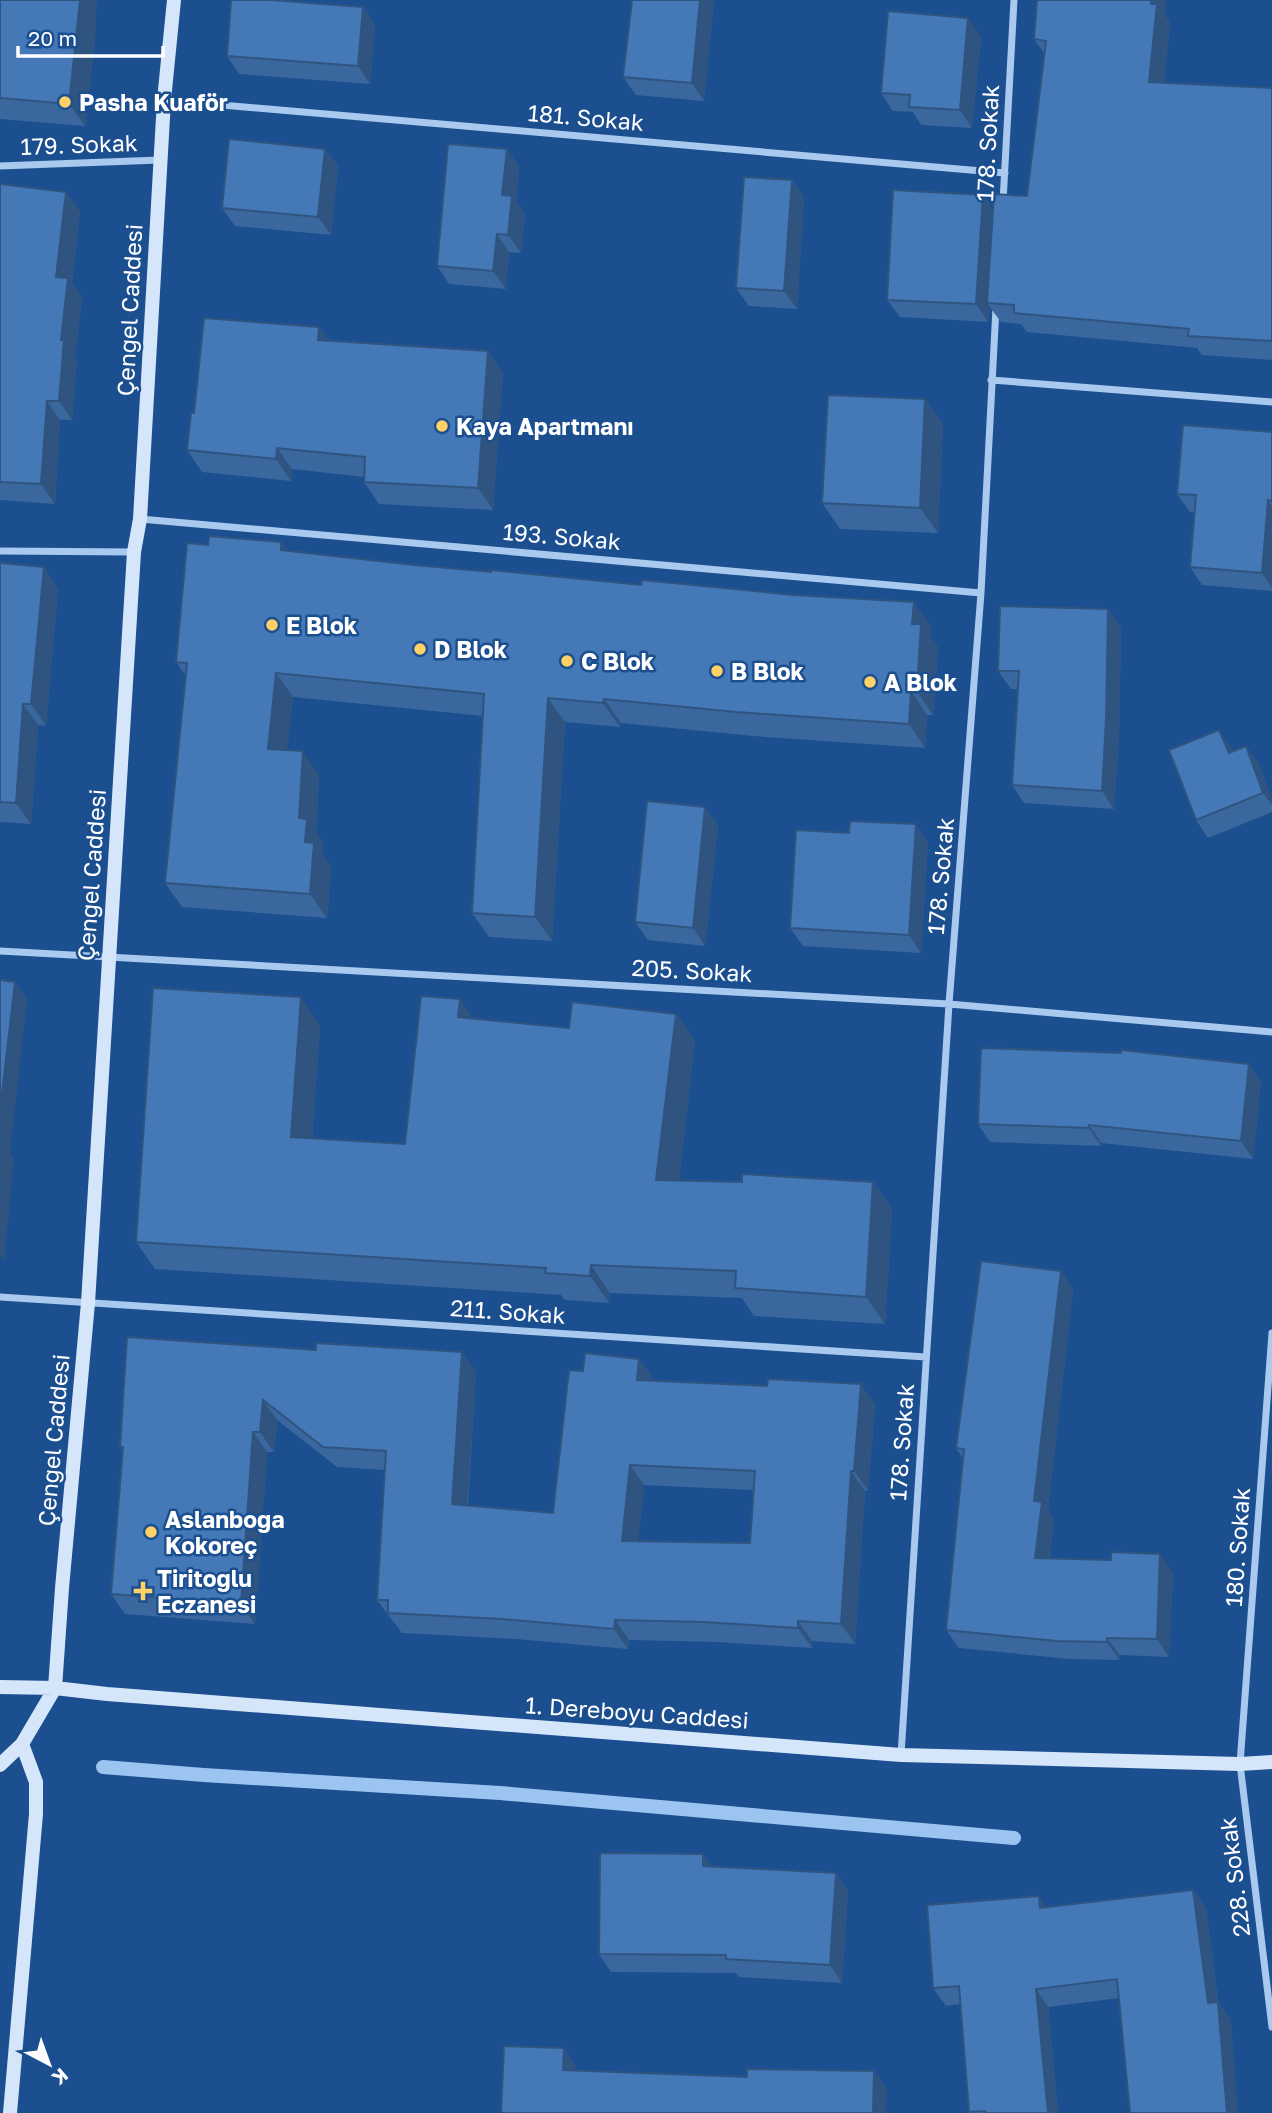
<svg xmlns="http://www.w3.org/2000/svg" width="1272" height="2113" viewBox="0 0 1272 2113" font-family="'Golos Text',sans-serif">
<rect width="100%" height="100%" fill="#1b4f8f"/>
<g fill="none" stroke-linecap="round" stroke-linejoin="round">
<path stroke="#9cc4f0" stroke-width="14" d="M 103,1767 L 204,1775 L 500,1793 L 1014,1838"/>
<path stroke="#a9c9ee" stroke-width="7" d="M 164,100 L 1005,173
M 0,166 L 160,160
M 1003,202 L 1014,0
M 991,380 L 1272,402
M 140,519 L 981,593
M 0,551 L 133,552
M 0,951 L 949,1004 L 1272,1032
M 0,1297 L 926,1357
M 1272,1333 L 1240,1764 L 1272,2027
M 901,1755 L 949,1004 L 981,593 L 996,308"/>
<path stroke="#d6e6fa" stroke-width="14" d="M 0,1687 L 55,1688 L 107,1694 L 901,1755 L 1240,1764 L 1272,1762
M 0,1765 L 22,1744 L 55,1688 L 62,1588 L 88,1303 L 134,552 L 140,519 L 164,100 L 174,0
M 10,2113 L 36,1814 L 36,1782 L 22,1744"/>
</g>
<path fill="#3a679d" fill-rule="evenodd" d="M 0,0 L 95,40 L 85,126 L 0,119 Z
M 632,0 L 714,0 L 704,101 L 636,95 L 623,77 Z
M 363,7 L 375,25 L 370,84 L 239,74 L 227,56 Z
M 1165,16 L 1170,23 L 1164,83 L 1272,88 L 1272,360 L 1202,355 L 1197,348 L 1027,332 L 1021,324 L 1001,322 L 989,306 L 988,322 L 900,317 L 887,300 L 983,195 L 993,210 L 1027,196 L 1045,54 L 1034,39 Z
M 981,36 L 972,128 L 921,125 L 913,112 L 893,111 L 881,93 Z
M 325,149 L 338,166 L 331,235 L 235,226 L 222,208 Z
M 507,149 L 519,167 L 516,201 L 525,214 L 521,253 L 509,252 L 506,289 L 449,284 L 437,266 Z
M 792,180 L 804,198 L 797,309 L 749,306 L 736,288 Z
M 0,184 L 80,211 L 72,283 L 82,298 L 75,357 L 77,360 L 72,420 L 60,420 L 55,504 L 0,500 Z
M 319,327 L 329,341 L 488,351 L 503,373 L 493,510 L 379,504 L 364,482 L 364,477 L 292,469 L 291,481 L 202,472 L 187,450 L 194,413 Z
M 925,399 L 943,424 L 938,533 L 840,529 L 822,503 Z
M 1272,432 L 1272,591 L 1202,585 L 1190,567 L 1194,512 L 1190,512 L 1177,494 Z
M 281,542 L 287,551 L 931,626 L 930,636 L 938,648 L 933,715 L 927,715 L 925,748 L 753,736 L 621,723 L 620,727 L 565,722 L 552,941 L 489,937 L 472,913 L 483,716 L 293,697 L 287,750 L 319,775 L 316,832 L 323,843 L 323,855 L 331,867 L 327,918 L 182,907 L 165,883 L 186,676 L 176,662 Z
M 0,563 L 58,588 L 46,726 L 38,725 L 31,824 L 0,822 Z
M 1108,609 L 1121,627 L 1119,737 L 1114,809 L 1024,803 L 1012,785 L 1018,689 L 1011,689 L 998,671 Z
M 1219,730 L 1233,751 L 1246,746 L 1259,764 L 1272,800 L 1272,812 L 1208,838 L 1196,820 Z
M 705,807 L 718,825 L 705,946 L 648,940 L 635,922 Z
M 928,842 L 921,953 L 803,946 L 790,928 Z
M 676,1014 L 695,1041 L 679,1180 L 742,1182 L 873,1182 L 892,1209 L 885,1324 L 754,1316 L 742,1298 L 610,1293 L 609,1303 L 565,1300 L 561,1295 L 155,1269 L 136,1242 L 320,1025 L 312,1138 L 405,1144 L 474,1019 L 569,1028 Z
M 1261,1081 L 1253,1159 L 1101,1143 L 1101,1146 L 990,1142 L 978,1124 Z
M 1073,1289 L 1048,1510 L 1054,1519 L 1050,1558 L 1173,1572 L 1169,1657 L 1120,1655 L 1119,1660 L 1070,1659 L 959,1648 L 946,1630 L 963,1459 L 956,1448 Z
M 316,1350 L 462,1352 L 476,1372 L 468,1505 L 553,1513 L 583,1371 L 639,1359 L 653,1379 L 653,1381 L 875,1404 L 868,1491 L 865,1491 L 855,1644 L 812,1641 L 812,1648 L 717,1642 L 629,1640 L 628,1649 L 516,1639 L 402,1633 L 377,1600 L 385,1470 L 337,1467 L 277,1420 L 274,1452 L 267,1452 L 255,1624 L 125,1614 L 111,1594 L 123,1451 L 120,1447 ZM 644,1485 L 753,1490 L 750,1543 L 638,1541 Z
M 712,1866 L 836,1873 L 848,1891 L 842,1983 L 739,1977 L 736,1973 L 611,1972 L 599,1954 Z
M 1193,1890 L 1206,1908 L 1218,2002 L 1231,2020 L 1119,1998 L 1048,2007 L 1058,2113 L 970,2113 L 961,2004 L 946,2006 L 933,1988 L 1047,1908 Z"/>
<path fill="#305480" d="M 80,0 L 97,0 L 95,40 L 85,126 L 69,104 Z
M 700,0 L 714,0 L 704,101 L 692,83 Z
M 1151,0 L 1166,0 L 1165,16 L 1170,23 L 1162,102 L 1149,82 Z
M 363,7 L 375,25 L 370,84 L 358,66 Z
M 968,18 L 981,36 L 972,128 L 960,110 Z
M 325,149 L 338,166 L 331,235 L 318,217 Z
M 507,149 L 519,167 L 516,201 L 525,214 L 521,253 L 508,235 L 502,195 Z
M 792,180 L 804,198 L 797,309 L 784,291 Z
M 66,192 L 80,211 L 72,283 L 82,298 L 75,357 L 77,360 L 72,420 L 59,401 L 56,277 Z
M 983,195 L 995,213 L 987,303 L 989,306 L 988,322 L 976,304 Z
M 497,234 L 509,252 L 506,289 L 493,271 Z
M 319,327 L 334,348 L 318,340 Z
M 488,351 L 503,373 L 493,510 L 478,488 Z
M 925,399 L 943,424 L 938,533 L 920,508 Z
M 47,401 L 60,420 L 55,504 L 41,484 Z
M 277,448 L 292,469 L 291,481 L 276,459 Z
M 1268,500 L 1272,506 L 1272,588 L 1262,573 Z
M 281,542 L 298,566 L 281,550 Z
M 44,567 L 58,588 L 46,726 L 31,704 Z
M 914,602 L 931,626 L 930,636 L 938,648 L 933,715 L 917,691 L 912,624 Z
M 1108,609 L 1121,627 L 1119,737 L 1114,809 L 1102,791 Z
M 276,673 L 293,697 L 285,773 L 268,749 Z
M 911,691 L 927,715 L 925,748 L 909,724 Z
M 548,698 L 565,722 L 552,941 L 535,917 Z
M 604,699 L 621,723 L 620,727 L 603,703 Z
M 23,704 L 38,725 L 31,824 L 16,803 Z
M 1219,730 L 1232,748 L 1241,771 L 1229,753 Z
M 1246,746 L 1259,764 L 1272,800 L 1272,805 L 1263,793 Z
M 303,751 L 319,775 L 316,832 L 323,843 L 323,855 L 331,867 L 327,918 L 310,894 L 299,818 Z
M 705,807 L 718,825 L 705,946 L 693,928 Z
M 916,824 L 928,842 L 921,953 L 909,935 Z
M 15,982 L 27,1000 L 10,1152 L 14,1158 L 4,1261 L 0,1256 L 0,1111 Z
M 301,997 L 320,1025 L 310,1164 L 291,1137 Z
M 460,999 L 479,1027 L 458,1017 Z
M 676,1014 L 695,1041 L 676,1207 L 656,1180 Z
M 1249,1064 L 1261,1081 L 1253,1159 L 1241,1141 Z
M 1089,1125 L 1101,1143 L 1101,1146 L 1089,1128 Z
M 873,1182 L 892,1209 L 885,1324 L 866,1297 Z
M 591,1265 L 610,1293 L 609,1303 L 590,1276 Z
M 1061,1271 L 1073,1289 L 1048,1510 L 1054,1519 L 1048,1576 L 1035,1558 L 1034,1501 Z
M 462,1352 L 476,1372 L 466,1524 L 452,1504 Z
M 639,1359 L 653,1379 L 651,1400 L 637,1380 Z
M 861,1384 L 875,1404 L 868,1491 L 854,1471 Z
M 263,1400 L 277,1420 L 274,1452 L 260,1432 Z
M 253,1432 L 267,1452 L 255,1624 L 241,1604 Z
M 630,1465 L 644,1485 L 636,1561 L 622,1541 Z
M 851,1471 L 865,1491 L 855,1644 L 841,1624 Z
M 1160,1554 L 1173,1572 L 1169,1657 L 1157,1639 Z
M 615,1620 L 629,1640 L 628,1649 L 614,1629 Z
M 798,1621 L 812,1641 L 812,1648 L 798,1628 Z
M 1107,1638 L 1120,1655 L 1119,1660 L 1107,1642 Z
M 703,1854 L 715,1872 L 703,1866 Z
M 836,1873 L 848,1891 L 842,1983 L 830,1965 Z
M 1193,1890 L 1206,1908 L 1218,2005 L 1218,2002 L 1231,2020 L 1238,2113 L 1227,2113 L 1208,2003 Z
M 1039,1896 L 1051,1914 L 1040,1908 Z
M 1036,1989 L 1048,2007 L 1058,2113 L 1048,2113 Z
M 564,2048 L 576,2066 L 575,2088 L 563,2070 Z
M 874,2071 L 887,2089 L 886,2113 L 873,2113 Z"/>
<path fill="#4478b7" stroke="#305480" stroke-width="2" fill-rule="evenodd" d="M 0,0 L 80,0 L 69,104 L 0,98 Z
M 231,0 L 271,0 L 363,7 L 358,66 L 227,56 Z
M 632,0 L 700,0 L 692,83 L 623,77 Z
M 1037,0 L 1151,0 L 1151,4 L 1157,4 L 1149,82 L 1272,88 L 1272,341 L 1188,336 L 1189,329 L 1014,313 L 1014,305 L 987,303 L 994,194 L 1027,196 L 1046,41 L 1034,39 Z
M 888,11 L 968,18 L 960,110 L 909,107 L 910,95 L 881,93 Z
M 229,139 L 325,149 L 318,217 L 222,208 Z
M 448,144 L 507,149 L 502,195 L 512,196 L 508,235 L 497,234 L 493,271 L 437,266 Z
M 744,177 L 792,180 L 784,291 L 736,288 Z
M 0,184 L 66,192 L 56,277 L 68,278 L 61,340 L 64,340 L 59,401 L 47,401 L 41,484 L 0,482 Z
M 893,190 L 983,195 L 976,304 L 887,300 Z
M 204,318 L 319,327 L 318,340 L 488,351 L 478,488 L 364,482 L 365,457 L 277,448 L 276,459 L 187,450 L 191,413 L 194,413 Z
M 828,395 L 925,399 L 920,508 L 822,503 Z
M 1183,425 L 1272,432 L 1272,501 L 1268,500 L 1262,573 L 1190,567 L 1196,495 L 1177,494 Z
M 209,536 L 281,542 L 281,550 L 414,565 L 491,572 L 491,570 L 641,585 L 642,580 L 793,595 L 914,602 L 912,624 L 921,624 L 917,691 L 911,691 L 909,724 L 736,712 L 604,699 L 603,703 L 548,698 L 535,917 L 472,913 L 484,694 L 276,673 L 268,749 L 303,751 L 299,818 L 307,819 L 305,842 L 314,843 L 310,894 L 165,883 L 187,663 L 176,662 L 187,543 L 208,545 Z
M 0,563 L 44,567 L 31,704 L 23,704 L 16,803 L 0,802 Z
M 1000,606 L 1108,609 L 1106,720 L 1102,791 L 1012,785 L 1019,671 L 998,671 Z
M 1219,730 L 1229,753 L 1246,746 L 1263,793 L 1196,820 L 1169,750 Z
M 647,801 L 705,807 L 693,928 L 635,922 Z
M 850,821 L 916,824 L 909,935 L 790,928 L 796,830 L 849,833 Z
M 0,980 L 15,982 L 0,1111 Z
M 153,988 L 301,997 L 291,1137 L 405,1144 L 421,996 L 460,999 L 458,1017 L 569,1028 L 572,1002 L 676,1014 L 656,1180 L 742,1182 L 742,1174 L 873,1182 L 866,1297 L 735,1288 L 736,1271 L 591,1265 L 590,1276 L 545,1273 L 546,1268 L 136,1242 Z
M 981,1048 L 1121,1053 L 1121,1050 L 1249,1064 L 1241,1141 L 1089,1125 L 1089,1128 L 978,1124 Z
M 981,1261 L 1061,1271 L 1034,1501 L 1042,1502 L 1035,1558 L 1111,1560 L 1111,1552 L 1160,1554 L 1157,1639 L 1107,1638 L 1107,1642 L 1057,1641 L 946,1630 L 964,1449 L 956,1448 Z
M 127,1337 L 316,1350 L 316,1343 L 462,1352 L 452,1504 L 553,1513 L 569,1370 L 583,1371 L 585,1353 L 639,1359 L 637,1380 L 767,1386 L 768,1379 L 861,1384 L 854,1471 L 851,1471 L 841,1624 L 798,1621 L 798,1628 L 703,1622 L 615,1620 L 614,1629 L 502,1619 L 388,1613 L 388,1600 L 377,1600 L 386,1451 L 323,1447 L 263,1400 L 260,1432 L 253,1432 L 241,1604 L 111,1594 L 123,1447 L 120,1447 ZM 630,1465 L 755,1471 L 750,1543 L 622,1541 Z
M 600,1853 L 703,1854 L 703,1866 L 836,1873 L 830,1965 L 726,1959 L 726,1955 L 599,1954 Z
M 1193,1890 L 1208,2003 L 1218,2002 L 1227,2113 L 1130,2113 L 1117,1979 L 1036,1989 L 1048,2113 L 985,2113 L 985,2111 L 969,2112 L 959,1986 L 933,1988 L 927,1905 L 1039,1896 L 1040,1908 Z
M 504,2046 L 564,2048 L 563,2070 L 747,2077 L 747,2069 L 874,2071 L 873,2113 L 501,2113 Z"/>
<g fill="#ffd166" stroke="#1b4f8f" stroke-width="2.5">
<circle cx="65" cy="102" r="7"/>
<circle cx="442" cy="426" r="7"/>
<circle cx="272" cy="625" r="7"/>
<circle cx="420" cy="649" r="7"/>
<circle cx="567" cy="661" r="7"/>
<circle cx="717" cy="671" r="7"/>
<circle cx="870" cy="682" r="7"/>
<circle cx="151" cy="1532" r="7"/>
<path d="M139.5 1580.5h7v7h7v7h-7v7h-7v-7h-7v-7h7z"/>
</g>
<g text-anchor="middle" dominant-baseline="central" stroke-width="5" stroke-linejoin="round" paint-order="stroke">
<g font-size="23" font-weight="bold" fill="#fff" stroke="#1b4f8f" text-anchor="start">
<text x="79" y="102">Pasha Kuaför</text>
<text x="456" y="426">Kaya Apartmanı</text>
<text x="286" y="625">E Blok</text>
<text x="434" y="649">D Blok</text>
<text x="581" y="661">C Blok</text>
<text x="731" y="671">B Blok</text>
<text x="884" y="682">A Blok</text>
<text x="165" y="1519">Aslanboğa<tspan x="165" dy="26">Kokoreç</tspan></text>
<text x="157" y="1578">Tiritoğlu<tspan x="157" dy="26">Eczanesi</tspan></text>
</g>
<g font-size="23" fill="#fff" stroke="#1b4f8f">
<text transform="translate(586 117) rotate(5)">181. Sokak</text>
<text transform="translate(987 143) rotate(-87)">178. Sokak</text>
<text transform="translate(79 144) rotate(-2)">179. Sokak</text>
<text transform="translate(129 310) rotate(-87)">Çengel Caddesi</text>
<text transform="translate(562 536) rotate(5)">193. Sokak</text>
<text transform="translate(91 875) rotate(-86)">Çengel Caddesi</text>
<text transform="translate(940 876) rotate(-85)">178. Sokak</text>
<text transform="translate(692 970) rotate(3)">205. Sokak</text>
<text transform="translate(508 1311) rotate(4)">211. Sokak</text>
<text transform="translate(53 1440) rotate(-85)">Çengel Caddesi</text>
<text transform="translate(901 1442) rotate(-86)">178. Sokak</text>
<text transform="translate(1237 1547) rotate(-86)">180. Sokak</text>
<text transform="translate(637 1712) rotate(4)">1. Dereboyu Caddesi</text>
<text transform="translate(1234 1877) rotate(-97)">228. Sokak</text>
</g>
</g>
<g transform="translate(49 2064) rotate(139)" stroke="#1b4f8f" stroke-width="5" paint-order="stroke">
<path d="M0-5L12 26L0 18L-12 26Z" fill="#ffffff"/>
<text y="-10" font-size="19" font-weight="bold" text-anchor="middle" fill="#ffffff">K</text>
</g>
<path d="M18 46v10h145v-10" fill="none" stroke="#ffffff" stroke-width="3.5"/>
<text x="28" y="46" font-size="21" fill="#ffffff" stroke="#1b4f8f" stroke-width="5" paint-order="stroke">20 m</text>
</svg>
